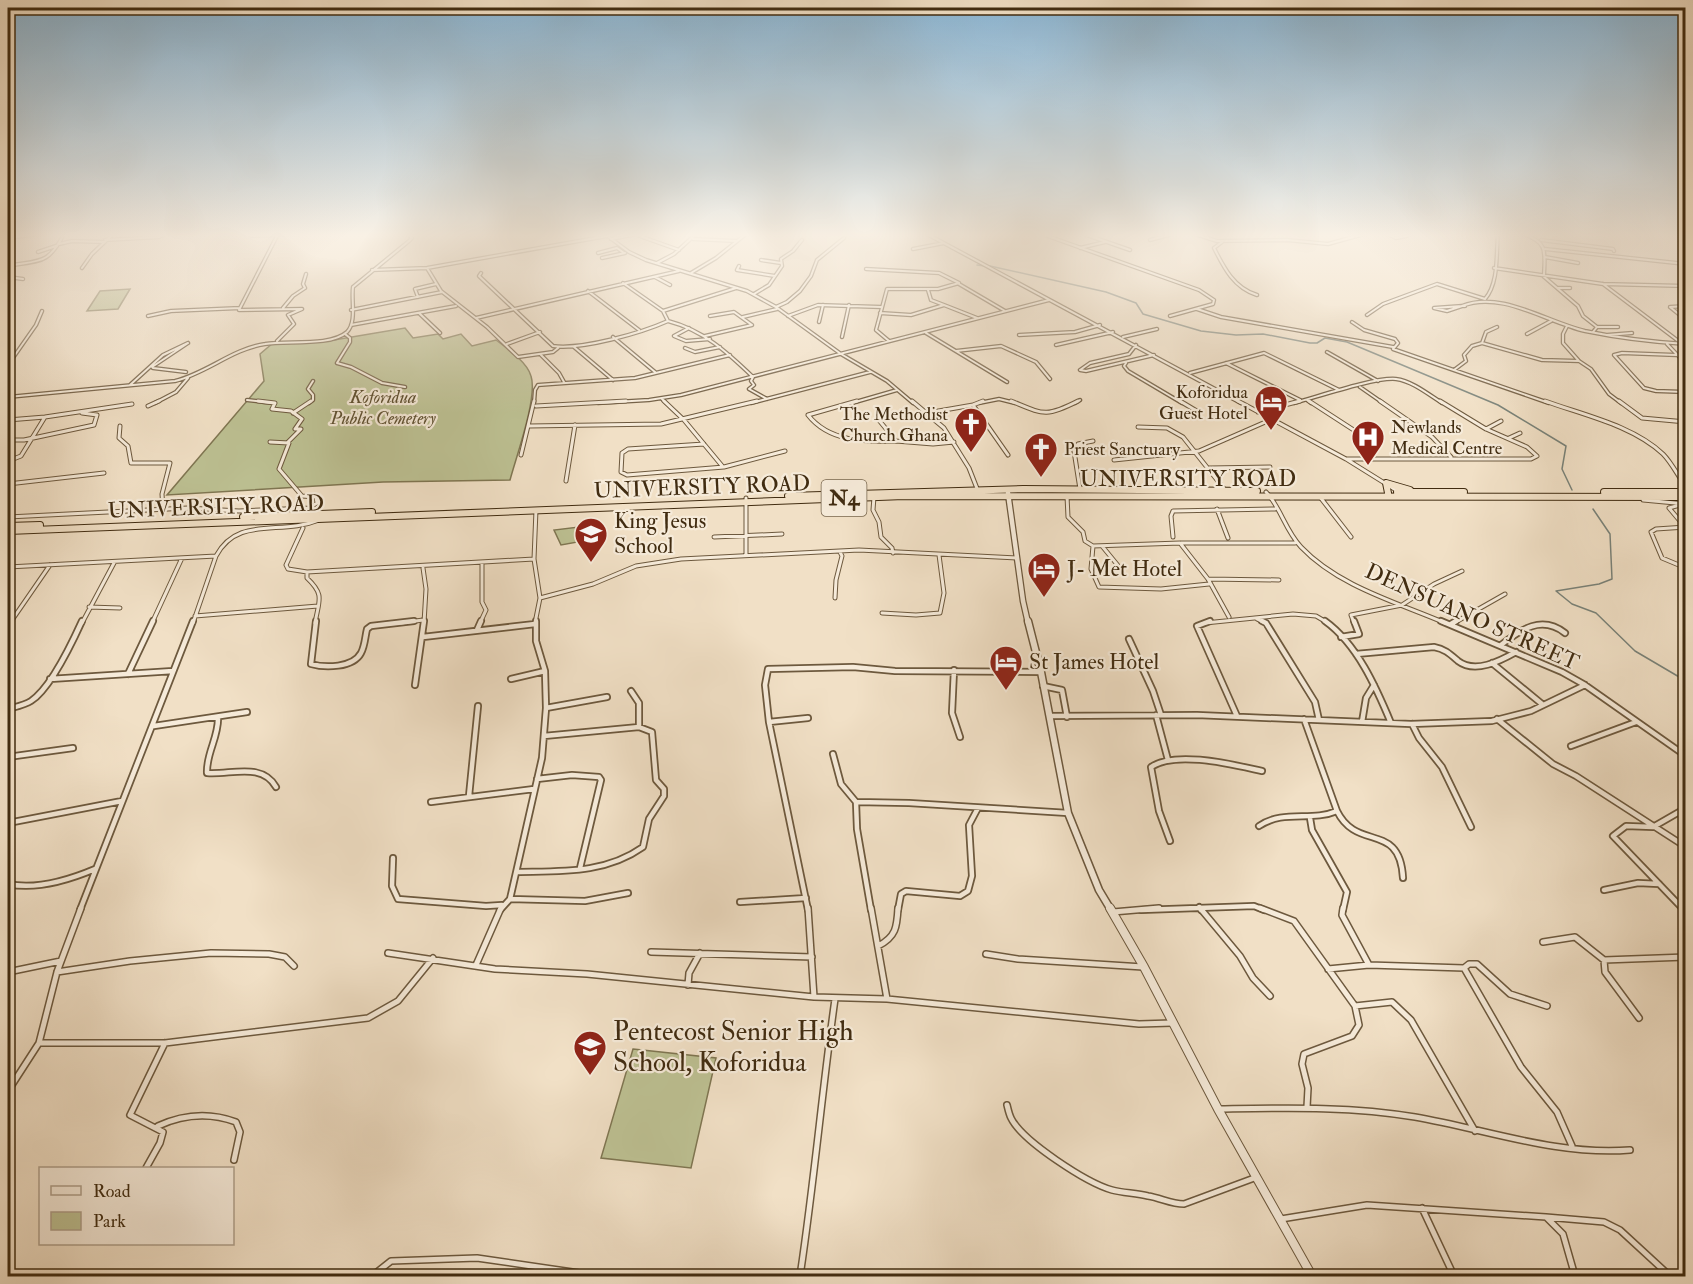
<svg xmlns="http://www.w3.org/2000/svg" width="1693" height="1284" viewBox="0 0 1693 1284" font-family="'IM FELL Double Pica',serif">
<rect width="100%" height="100%" fill="#f1e0c6"/>
<filter id="stains"><feTurbulence type="fractalNoise" baseFrequency=".00333" numOctaves="4"/><feColorMatrix values="0 0 0 0 .2 0 0 0 0 .09 0 0 0 0 .02 0 0 0 .5 -.17"/></filter>
<radialGradient id="worn" r=".72"><stop offset=".6" stop-color="#630" stop-opacity="0"/><stop offset="1" stop-color="#630" stop-opacity=".3"/></radialGradient>
<path fill="#bdc193" stroke="#7f7652" stroke-width="1.5" d="M 130,289 L 118,309 L 87,311 L 100,291 Z
M 405,328 L 413,338 L 438,334 L 443,339 L 461,334 L 472,346 L 496,340 C 508,349 527,362 531,376 C 538,397 516,457 510,480 L 383,482 L 167,495 L 264,381 L 260,354 L 273,343 L 334,340 Z
M 587,526 L 589,540 L 561,545 L 554,530 Z
M 633,1049 L 716,1058 L 691,1168 L 601,1158 Z"/>
<g fill="none" stroke-linecap="round" stroke-linejoin="round">
<path stroke="#798279" stroke-width="1.5" d="M 977,265 L 985,266
M 990,266 L 1106,292 L 1136,303 L 1143,314 L 1201,331 L 1236,335 L 1263,334 L 1310,343 L 1317,343 L 1325,338 L 1347,342 L 1498,405 L 1566,446 L 1562,469 L 1572,490
M 1593,509 L 1610,534 L 1612,579 L 1599,584 L 1556,591 L 1572,604 L 1596,613 L 1635,651 L 1686,681"/>
<defs>
<path id="minor-far3" d="M 605,234 L 629,252 L 646,260 L 747,291 L 776,307 L 841,354 L 887,381 L 913,403
M 634,234 L 679,250
M 927,234 L 1241,403
M 1042,234 L 1199,290 L 1214,300 L 1213,304 L 1170,316
M 1084,234 L 1130,250
M 1195,234 L 1217,241 L 1287,240 L 1328,244 L 1364,234
M 1388,234 L 1396,238 L 1407,236
M 1523,234 C 1548,242 1545,252 1544,275
M 8,235 L 16,234
M 251,236 L 297,234
M 8,238 L 39,234
M 611,239 L 636,234
M 693,239 L 737,241
M 105,240 L 159,237 L 165,234
M 1150,240 L 1172,234
M 1541,240 L 1613,249 L 1614,251
M 1222,242 L 1214,248 C 1224,268 1234,288 1257,295
M 59,244 L 72,241 L 104,242
M 1080,248 L 1105,242
M 913,249 L 944,243
M 1545,249 L 1686,264
M 38,252 L 56,246
M 598,253 L 617,248 L 624,253
M 1545,257 L 1578,263
M 602,258 L 625,253
M 761,260 L 781,263
M 657,263 L 674,254 L 696,234
M 8,266 C 40,260 48,265 64,234
M 739,266 L 737,270 L 775,276
M 82,268 L 92,254 L 113,234
M 427,268 L 441,291 L 487,327 L 518,357 L 553,352 L 558,348
M 1494,268 L 1603,284 L 1686,286
M 866,269 L 939,273 L 959,283 L 938,289 L 887,289 L 876,330 L 889,341
M 372,270 L 427,268 L 607,236
M 481,273 L 479,276 L 553,346 C 582,350 641,333 668,321 L 663,311 L 623,283
M 691,273 L 716,258 L 746,234
M 1542,275 L 1578,306 L 1583,316 L 1597,327 L 1593,332
M 8,277 L 23,279
M 655,277 L 670,285
M 959,284 L 1005,311
M 1603,284 L 1681,343
M 1557,288 L 1570,288
M 588,291 L 639,330
M 754,294 L 769,285 L 782,266 L 781,259 L 793,251 L 802,240
M 418,297 L 415,289 L 436,284
M 944,305 L 977,318
M 1462,306 L 1447,311 L 1434,308 Z
M 1462,306 C 1501,290 1546,322 1585,331 C 1619,338 1652,342 1686,344
M 1462,306 L 1465,306
M 1686,306 L 1670,307 L 1686,320
M 776,307 L 787,302 L 800,291 L 811,276 L 817,260 L 844,238
M 283,308 L 293,296 L 305,288 L 303,284 L 306,274
M 1197,309 L 1221,317 L 1393,347
M 351,310 L 442,292
M 663,311 L 736,288
M 880,313 L 911,315 L 944,305 L 931,300 L 928,290
M 420,314 L 440,333
M 1367,315 L 1383,304 L 1437,284 L 1485,299 C 1499,283 1496,254 1498,234
M 148,316 L 171,311 L 240,308
M 788,316 L 818,305 L 881,307
M 743,317 L 777,309
M 476,318 L 679,271
M 668,321 C 703,330 727,352 753,377 L 751,381 L 754,385 L 749,389 L 767,399
M 819,322 L 823,305
M 1352,322 L 1364,330 L 1395,339 L 1398,343 L 1393,349 L 1549,403
M 351,325 L 456,306
M 1567,326 L 1563,334 L 1563,343 L 1579,361 L 1591,369 L 1609,394 L 1621,403
M 1597,327 L 1618,327
M 689,328 L 674,336 L 686,341 L 710,339
M 926,333 L 1007,382
M 345,334 L 350,338 L 350,342 L 337,363 L 351,367 L 382,383 L 405,387
M 1527,334 L 1551,321
M 1019,335 L 1075,332 L 1100,325
M 1607,335 L 1632,333
M 705,336 L 752,325 L 734,312 L 710,316
M 613,337 L 655,372
M 842,337 L 849,305
M 1123,337 L 1157,329
M 277,341 L 294,324 L 288,315 L 302,309 L 239,310 L 278,234
M 1482,343 L 1542,360 L 1579,361
M 1482,343 L 1486,332 L 1497,327
M 507,344 L 540,332
M 1667,344 L 1686,364
M 1056,345 L 1113,332
M 1136,345 L 1129,354 L 1090,363 L 1080,370 L 1086,371 L 1154,355
M 574,347 L 613,380
M 685,348 L 695,352 L 720,347
M 956,351 L 1001,346 L 1036,362 L 1050,379
M 1327,352 L 1378,381
M 541,355 L 559,373 L 564,382
M 1676,355 L 1622,353 L 1614,355 L 1644,388 L 1656,391 L 1686,392
M 1126,363 L 1124,366 L 1128,371 L 1182,403
M 1226,363 L 1300,400
M 8,365 L 36,325 L 42,311
M 152,367 L 188,343
M 153,368 L 186,372
M 1454,370 L 1466,361 L 1464,355 L 1472,346 L 1482,343
M 1190,373 L 1264,353 L 1339,390
M 130,385 L 163,355 L 188,343
M 1360,387 L 1383,403
M 8,397 L 175,381 C 207,373 232,349 265,344 C 286,340 330,347 347,332 C 357,322 351,300 353,287 L 409,241 L 412,238 L 408,234
M 662,399 L 666,403
M 247,400 L 272,403
M 1307,400 L 1311,403
M 155,403 L 176,392 L 188,378
M 309,403 L 313,400 L 313,395 L 308,389 L 313,381
M 534,403 L 535,390 L 538,385 L 635,378 L 730,355
M 598,403 L 649,400 L 681,395 L 1049,300
M 751,403 L 870,372
M 852,403 L 897,390
M 979,403 L 999,399 L 1015,403
M 1075,403 L 1080,400
M 1294,403 C 1317,397 1375,377 1396,379 C 1412,381 1428,394 1442,403"/>
<path id="minor-far2" d="M 258,401 L 275,403 L 272,409 L 291,411 L 302,419 L 295,429 L 301,429 L 288,442
M 664,401 L 684,420 L 723,467
M 857,401 L 808,415 C 829,442 865,442 896,441
M 912,401 L 944,428 L 969,468 L 978,491
M 1011,401 C 1043,414 1045,418 1078,401
M 1180,401 L 1200,413
M 1238,401 L 1346,459 L 1399,492
M 1309,401 L 1366,438
M 1380,401 L 1432,437 L 1451,457
M 1545,401 C 1583,415 1632,425 1663,454 C 1671,462 1677,474 1684,484
M 1619,401 L 1642,418 L 1686,422
M 973,405 L 983,401
M 148,406 L 159,401
M 536,406 L 626,401
M 1258,412 L 1300,401
M 293,413 L 311,401
M 927,413 L 973,405 L 1008,455
M 45,417 L 132,404
M 878,419 L 896,441 L 933,444 L 954,442
M 8,420 L 45,417 L 21,456 L 8,461
M 120,426 L 119,438 L 128,446 L 131,463 L 170,463 L 162,494 L 163,509
M 529,426 L 661,424 L 757,401
M 1138,427 L 1167,428 L 1183,437 L 1225,490
M 1486,429 L 1501,421
M 1509,438 L 1520,433
M 8,440 L 24,440 L 94,425 L 97,415 L 82,413
M 270,442 L 289,443 L 279,469 L 302,496 L 316,497 L 317,503 L 309,508 L 311,514
M 704,444 L 628,449 L 622,453 L 621,472 L 627,475 L 724,467 L 785,451
M 521,455 L 534,401
M 1347,459 L 1531,459 L 1537,456 L 1527,447 L 1486,429 L 1440,401
M 1114,460 L 1199,451 L 1270,420
M 1209,468 L 1270,467
M 566,481 L 575,425
M 8,484 L 104,473
M 1080,489 L 1074,451 L 1078,444 L 1093,441
M 1266,492 C 1280,506 1285,530 1301,547 C 1338,586 1396,602 1445,623
M 1067,496 L 1068,517 L 1083,532 L 1085,541 L 1093,546 L 1180,543 L 1208,579 L 1229,617
M 874,497 L 873,510 L 879,522 L 881,537 L 892,548 L 893,553
M 1320,497 L 1351,537
M 746,498 L 746,555
M 1643,500 L 1686,504
M 1680,505 L 1669,508 L 1685,527
M 1217,509 L 1228,538
M 8,517 L 188,508 L 239,511 L 309,508
M 1686,527 L 1656,529 L 1651,532 L 1662,558 L 1686,568
M 303,528 L 286,565 L 288,569 L 307,572 L 307,578 C 325,595 319,600 315,623
M 714,537 L 782,534
M 1173,537 L 1171,516 L 1173,511 L 1275,509
M 1181,543 L 1295,543
M 1093,546 L 1091,569 L 1099,587 L 1161,589 L 1209,584
M 1102,546 L 1120,568
M 216,556 C 238,515 280,536 319,520
M 8,567 L 216,556 L 193,623
M 423,568 L 426,589 L 424,623
M 307,572 L 534,559
M 1208,579 L 1279,580
M 540,598 L 593,584 L 636,566 L 681,559 L 859,550 L 1017,558
M 835,598 L 836,580 L 842,556 L 840,552
M 89,607 L 120,608
M 882,613 L 916,615 L 940,613 L 944,593 L 939,555
M 195,616 L 318,606
M 1257,619 L 1265,623
M 10,623 L 50,565
M 82,623 L 114,563
M 152,623 L 182,558
M 401,623 L 423,620
M 480,623 L 486,610 L 482,602 L 482,562
M 535,623 L 540,598 L 534,559 L 536,510
M 1205,623 L 1293,614 L 1316,616 L 1328,623
M 1354,623 L 1351,615 L 1402,605 L 1434,584 L 1462,571
M 1454,623 L 1505,594"/>
<path id="minor-far1" d="M 316,621 L 311,664 C 325,668 353,668 361,653 C 365,646 365,637 367,629 L 371,626 L 414,621
M 1210,621 L 1197,626 L 1237,716
M 1262,621 L 1266,623 L 1315,702 L 1319,720
M 1325,621 C 1357,644 1376,687 1391,723
M 1441,621 L 1562,672 L 1585,685 L 1686,756
M 1451,624 L 1456,621
M 8,626 L 11,621
M 477,630 L 481,621
M 423,637 L 535,624
M 1341,637 L 1359,634 L 1354,621
M 1129,639 L 1153,691 L 1161,715
M 1501,645 C 1521,629 1542,615 1565,633
M 1356,654 L 1434,647 C 1445,649 1450,654 1458,661 C 1475,674 1500,661 1516,652
M 1492,663 L 1542,704
M 954,670 L 952,713 L 960,737
M 128,674 L 153,621
M 50,679 L 173,671
M 511,679 L 545,671
M 415,685 L 424,621
M 1043,686 L 1062,690 L 1067,717
M 631,691 L 639,703 L 639,727
M 546,708 L 607,697
M 8,709 C 15,707 25,705 31,701 C 51,688 72,643 82,621
M 1156,715 L 1168,760
M 1050,716 L 1197,715 L 1411,724 L 1492,721 L 1531,711 L 1585,685
M 218,717 C 219,737 206,753 207,773 C 231,775 262,762 276,787
M 1497,719 L 1553,764 L 1576,776 L 1686,847
M 769,722 L 808,718
M 1362,722 L 1366,698 L 1374,685
M 1412,724 L 1419,738 L 1442,767 L 1471,827
M 154,726 L 247,712
M 1571,746 L 1636,722
M 833,754 L 841,784 L 856,802
M 8,757 L 73,748
M 537,779 L 572,775 L 599,777 L 601,780 L 580,868
M 469,796 L 478,706
M 431,802 L 534,789
M 1337,811 C 1357,852 1400,821 1403,878
M 1310,818 L 1312,830 L 1347,892 L 1343,910
M 8,823 L 122,801
M 1259,826 C 1284,809 1311,822 1337,811 L 1304,719
M 1170,841 L 1159,811 L 1151,767 C 1176,750 1234,765 1262,771
M 393,858 L 392,886 L 398,899 L 486,906 L 502,905
M 517,872 C 561,871 605,874 643,847 L 649,819 L 664,796 L 664,789 L 656,780 L 652,732 L 639,727 L 544,736
M 8,884 C 36,890 69,880 95,869
M 1604,890 L 1638,883 L 1659,884
M 510,899 L 585,901 L 628,893
M 740,902 L 806,898
M 1199,907 L 1201,910
M 80,910 L 193,621
M 500,910 L 510,899 L 542,758 L 546,708 L 545,671 L 536,641 L 536,621
M 808,910 L 769,722 L 765,685 L 768,669 L 853,667 L 895,671 L 1041,672
M 871,910 L 857,829 L 856,802 L 909,803 L 1068,813
M 898,910 L 901,894 L 906,891 L 960,896 L 968,891 L 972,876 L 969,825 L 978,808
M 1141,910 L 1254,906 L 1264,910
M 1684,910 L 1613,836 L 1626,826 L 1653,827 L 1686,808"/>
<path id="minor" d="M 81,908 L 57,972 L 39,1043 L 165,1043 L 368,1018 L 398,1001 L 433,958
M 808,908 L 814,997
M 871,908 L 887,999
M 1200,908 L 1240,956 L 1253,978 L 1270,996
M 1260,908 L 1294,921 L 1355,1006 L 1359,1025 L 1352,1036 L 1304,1054 L 1302,1064 L 1308,1088 L 1307,1107
M 1343,908 L 1342,915 L 1369,965
M 1682,908 L 1686,912
M 1113,912 L 1159,908
M 1543,942 L 1575,937 L 1604,960 L 1686,957
M 878,946 C 896,937 897,927 898,908
M 651,952 L 812,957
M 388,953 L 495,969 L 587,974 L 814,997 L 887,999 L 1139,1024 L 1172,1023
M 986,954 L 1018,959 L 1143,967
M 1604,960 L 1605,972 L 1639,1018
M 476,965 L 501,908
M 1464,968 L 1521,1067 L 1557,1112 L 1572,1146
M 1328,969 L 1369,965 L 1464,968 L 1469,964 L 1477,964 L 1510,994 L 1547,1006
M 8,972 L 61,961
M 57,972 L 130,961 L 211,953 L 269,954 L 285,957 L 294,966
M 688,985 L 689,973 L 700,953
M 1355,1006 L 1392,1002 L 1411,1020 L 1475,1131
M 8,1091 L 39,1043
M 1007,1105 C 1008,1109 1009,1114 1011,1118 C 1022,1141 1087,1183 1112,1190 C 1123,1193 1136,1193 1148,1196 C 1161,1198 1171,1204 1184,1204 L 1257,1177
M 1219,1109 C 1284,1108 1350,1106 1415,1117 C 1485,1129 1557,1156 1630,1150
M 158,1126 C 184,1114 209,1112 236,1122 L 240,1132 L 234,1160
M 146,1168 L 160,1143 L 163,1132 L 130,1115 L 165,1043
M 1422,1208 L 1454,1276
M 1546,1217 L 1604,1222 L 1620,1230 L 1670,1276
M 1281,1219 L 1367,1205 L 1546,1217 L 1563,1234 L 1575,1276
M 8,1269 L 19,1276
M 372,1276 L 391,1261 L 477,1258 L 600,1276
M 800,1276 C 814,1184 822,1091 835,999"/>
<path id="tertiary-far2" d="M 1008,493 L 1023,601 L 1028,623"/>
<path id="tertiary-far1" d="M 1028,621 L 1041,672 L 1068,813 L 1099,890 L 1111,910"/>
<path id="tertiary" d="M 1110,908 L 1144,967 L 1218,1109 L 1312,1276"/>
<path id="trunk" d="M 1397,492 L 1464,492
M 1604,492 L 1686,492
M 1388,493 L 1386,483 L 1410,490
M 788,496 L 1023,489 L 1257,491
M 243,517 L 372,512
M 8,526 L 40,525
M 8,531 L 904,496 L 1686,497"/>
</defs>
<use href="#minor-far3" stroke="#6d593e" stroke-width="4.5"/>
<use href="#minor-far2" stroke="#6d593e" stroke-width="5"/>
<use href="#minor-far1" stroke="#6d593e" stroke-width="8"/>
<use href="#minor" stroke="#6d593e" stroke-width="8"/>
<use href="#tertiary-far2" stroke="#6d593e" stroke-width="7"/>
<use href="#tertiary-far1" stroke="#6d593e" stroke-width="9"/>
<use href="#tertiary" stroke="#6d593e" stroke-width="10"/>
<use href="#trunk" stroke="#412c11" stroke-width="8"/>
<use href="#minor-far3" stroke="#f6ebda" stroke-width="2"/>
<use href="#minor-far2" stroke="#f6ebda" stroke-width="3"/>
<use href="#minor-far1" stroke="#f6ebda" stroke-width="4.5"/>
<use href="#minor" stroke="#f6ebda" stroke-width="5"/>
<use href="#tertiary-far2" stroke="#f6ebda" stroke-width="4.5"/>
<use href="#tertiary-far1" stroke="#f6ebda" stroke-width="6"/>
<use href="#tertiary" stroke="#f6ebda" stroke-width="8"/>
<use href="#trunk" stroke="#f1e0c6" stroke-width="6"/>
</g>
<linearGradient id="sky" x2="0" y2="1"><stop stop-color="#8ab7d7"/><stop offset="0.57" stop-color="#f9f1e5"/><stop offset="1" stop-color="#f9f1e5" stop-opacity="0"/></linearGradient>
<rect width="1693" height="413" fill="url(#sky)"/>
<defs>
<symbol id="hotel-pin" viewBox="-11 -11 22 30"><path d="M0 17L-7.5 6A9.5 9.5 0 1 1 7.5 6Z" fill="#8f2418" stroke="#f6ebda"/><path d="M-6-4.5h1.5V1H6V5H4.5V3h-9V5H-6ZM-4 0a1.8 1.8 0 1 1 3.6 0ZM.5 0V-2.5h3Q6-2.5 6 0Z" fill="#fff"/></symbol>
<symbol id="church-pin" viewBox="-11 -11 22 30"><path d="M0 17L-7.5 6A9.5 9.5 0 1 1 7.5 6Z" fill="#8f2418" stroke="#f6ebda"/><path d="M-1.2-6h2.4v3.5h3.3v2.4h-3.3V6h-2.4V-.1h-3.3v-2.4h3.3Z" fill="#fff"/></symbol>
<symbol id="hospital-pin" viewBox="-11 -11 22 30"><path d="M0 17L-7.5 6A9.5 9.5 0 1 1 7.5 6Z" fill="#8f2418" stroke="#f6ebda"/><path d="M-5-5h3v3.5h4V-5h3V5h-3V1.5h-4V5h-3Z" fill="#fff"/></symbol>
<symbol id="school-pin" viewBox="-11 -11 22 30"><path d="M0 17L-7.5 6A9.5 9.5 0 1 1 7.5 6Z" fill="#8f2418" stroke="#f6ebda"/><path d="M0-5L7-2L0 1L-7-2ZM-4 1L0 2.5L4 1V4Q0 6-4 4Z" fill="#fff"/></symbol>
</defs>
<g fill-rule="evenodd">
<use href="#hotel-pin" x="1252" y="383" width="38" height="52"/>
<use href="#church-pin" x="952" y="405" width="38" height="52"/>
<use href="#hospital-pin" x="1349" y="418" width="38" height="52"/>
<use href="#church-pin" x="1022" y="430" width="38" height="52"/>
<use href="#school-pin" x="572" y="515" width="38" height="52"/>
<use href="#hotel-pin" x="1025" y="550" width="38" height="52"/>
<use href="#hotel-pin" x="987" y="643" width="38" height="52"/>
<use href="#school-pin" x="571" y="1028" width="38" height="52"/>
</g>
<g text-anchor="middle" dominant-baseline="central" stroke-width="4.5" stroke-linejoin="round" paint-order="stroke">
<g font-size="18" fill="#412c11" stroke="#f6ebda" text-anchor="end">
<text x="1248" y="392">Koforidua<tspan x="1248" dy="21">Guest Hotel</tspan></text>
<text x="948" y="414">The Methodist<tspan x="948" dy="21">Church Ghana</tspan></text>
<text x="1391" y="427" text-anchor="start">Newlands<tspan x="1391" dy="21">Medical Centre</tspan></text>
<text x="1064" y="449" text-anchor="start">Priest Sanctuary</text>
</g>
<g font-size="18" font-style="italic" fill="#605132" stroke="#f6ebda">
<text x="383" y="397">Koforidua<tspan x="383" dy="21">Public Cemetery</tspan></text>
</g>
<rect fill="#f6ebda" stroke="#77654d" stroke-width="1.5" x="821.5" y="480" width="45" height="36" rx="4.5"/>
<g font-size="21" font-weight="bold" fill="#412c11">
<text x="844" y="498">N4</text>
</g>
<g font-size="22" fill="#412c11" stroke="#f6ebda">
<text x="1188" y="479">UNIVERSITY ROAD</text>
<text transform="translate(702 487) rotate(-2)">UNIVERSITY ROAD</text>
<text transform="translate(216 507) rotate(-2)">UNIVERSITY ROAD</text>
<text transform="translate(1472 617) rotate(24)">DENSUANO STREET</text>
</g>
<g font-size="22" fill="#412c11" stroke="#f6ebda" text-anchor="start">
<text x="614" y="521">King Jesus<tspan x="614" dy="25">School</tspan></text>
<text x="1067" y="569">J- Met Hotel</text>
<text x="1029" y="662">St James Hotel</text>
</g>
<g font-size="27" fill="#412c11" stroke="#f6ebda" text-anchor="start">
<text x="613" y="1031">Pentecost Senior High<tspan x="613" dy="31">School, Koforidua</tspan></text>
</g>
</g>
<rect width="1693" height="1284" fill="none" stroke="#f1e0c6" stroke-width="30"/>
<rect x="9" y="9" width="1675" height="1266" fill="none" stroke="#412c11" stroke-width="3"/>
<rect x="15" y="15" width="1663" height="1254" fill="none" stroke="#412c11" stroke-width="1.5"/>
<rect x="39" y="1167" width="195" height="78" fill="#f6ebda" stroke="#ae9f8a" stroke-width="1.5"/>
<rect x="51" y="1186" width="30" height="9" fill="#f6ebda" stroke="#ae9f8a" stroke-width="1.5"/>
<text x="93" y="1197" font-size="18" fill="#412c11">Road</text>
<rect x="51" y="1212" width="30" height="18" fill="#bdc193" stroke="#ae9f8a" stroke-width="1.5"/>
<text x="93" y="1227" font-size="18" fill="#412c11">Park</text>
<rect width="100%" height="100%" filter="url(#stains)"/>
<rect width="100%" height="100%" fill="url(#worn)"/>
</svg>
